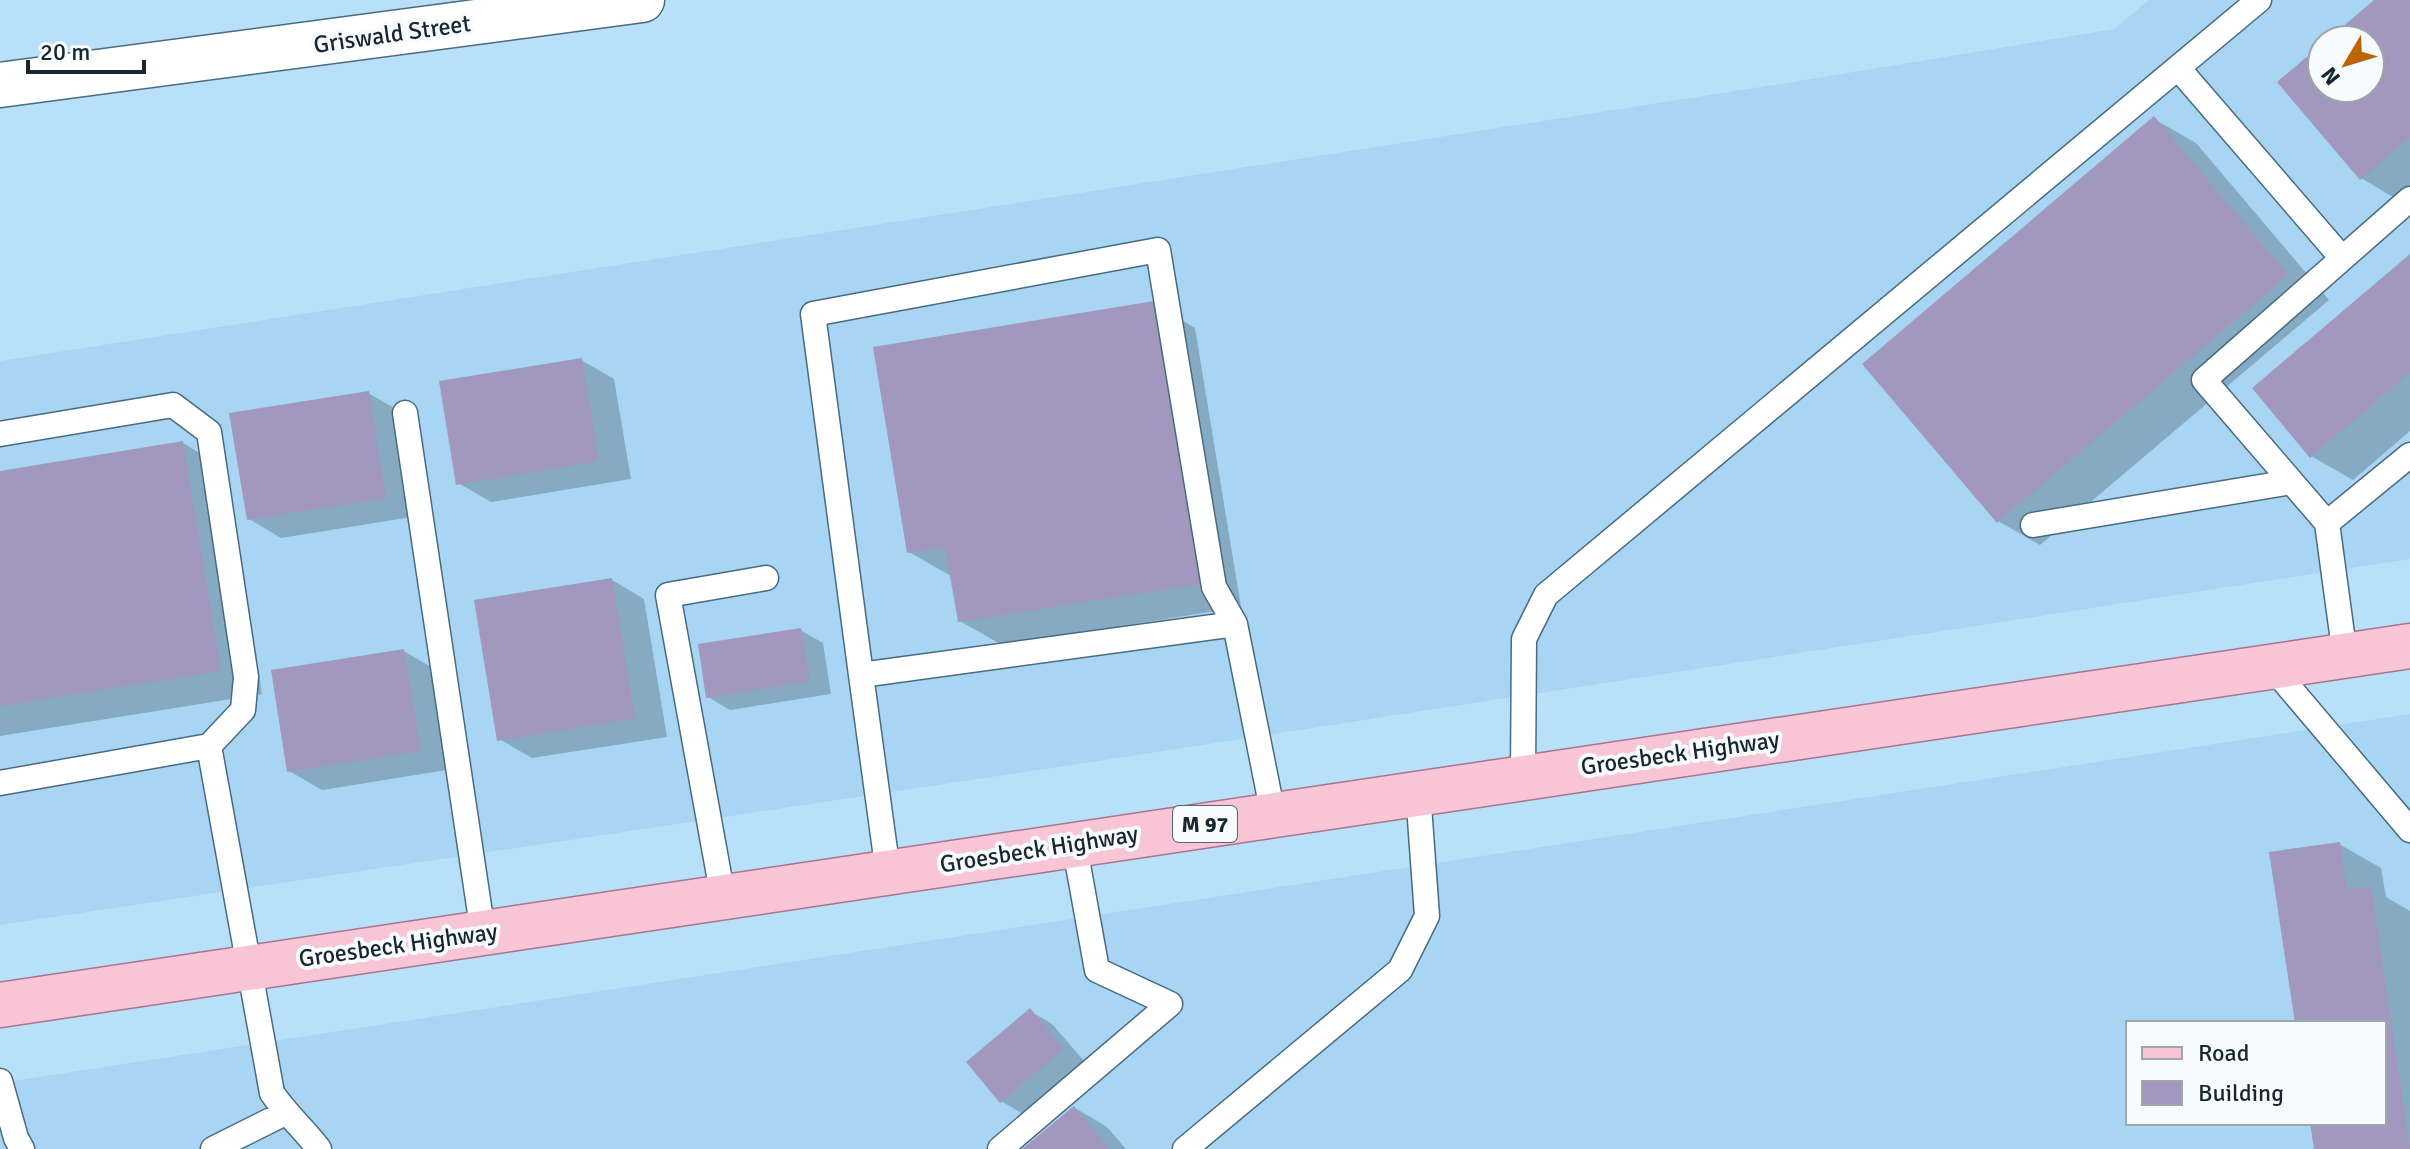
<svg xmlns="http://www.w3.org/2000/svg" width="2410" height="1149" viewBox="0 0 2410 1149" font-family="Signika,sans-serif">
<rect width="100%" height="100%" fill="#b9e0f9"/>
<path fill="#a8d5f3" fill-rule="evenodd" d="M 2149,0 L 2410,0 L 2410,559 L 1085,763 L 0,925 L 0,361 L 1787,83 L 2114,29 ZM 2322,40 L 2370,40 L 2370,88 L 2322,88 Z
M 2410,714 L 2410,1149 L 0,1149 L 0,1083 ZM 2128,1023 L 2384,1023 L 2384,1123 L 2128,1123 Z"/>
<path fill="#0003" d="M 2377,0 L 2410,0 L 2410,196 L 2403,203 L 2361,178 L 2279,83 L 2322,46 L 2322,88 L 2370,88 L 2370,40 L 2330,40 Z
M 2154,119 L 2196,143 L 2329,300 L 2040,545 L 1998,521 Z
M 2410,257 L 2410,431 L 2353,480 L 2311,456 Z
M 1153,303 L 1195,328 L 1241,607 L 1002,645 L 960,621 L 951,576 L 909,552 Z
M 581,360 L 614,379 L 631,479 L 491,502 L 458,483 Z
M 368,393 L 401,412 L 418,516 L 281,538 L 249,519 Z
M 183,443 L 225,468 L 262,694 L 0,736 L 0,473 Z
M 612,580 L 644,599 L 667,737 L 532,758 L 499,739 Z
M 800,630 L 823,643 L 831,694 L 730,710 L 708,697 Z
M 404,651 L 436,670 L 453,769 L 322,790 L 289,771 Z
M 2339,844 L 2381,868 L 2386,897 L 2410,911 L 2410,1149 L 2316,1149 L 2312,1123 L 2384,1123 L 2384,1023 L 2297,1023 Z
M 1030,1011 L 1052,1024 L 1085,1062 L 1023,1114 L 1001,1101 Z
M 1075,1108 L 1107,1127 L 1126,1149 L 1025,1149 Z"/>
<path fill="#a298bd" d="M 2374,0 L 2410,0 L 2410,137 L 2360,180 L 2277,82 L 2322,44 L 2322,88 L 2370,88 L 2370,40 L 2327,40 Z
M 2154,116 L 2288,275 L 1997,523 L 1862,364 Z
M 2410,254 L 2410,372 L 2310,458 L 2252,388 Z
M 1154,301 L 1200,584 L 958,622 L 945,547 L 907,553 L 873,347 Z
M 582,358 L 599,461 L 456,485 L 439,381 Z
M 369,391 L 386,498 L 247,520 L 229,413 Z
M 183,441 L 221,671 L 0,706 L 0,471 Z
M 612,578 L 635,718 L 497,741 L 474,600 Z
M 801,628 L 810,681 L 706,698 L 698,644 Z
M 404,649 L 421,751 L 287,772 L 271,670 Z
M 2340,842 L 2347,889 L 2371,886 L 2410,1149 L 2314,1149 L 2310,1123 L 2384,1123 L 2384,1023 L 2295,1023 L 2269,852 Z
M 1030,1008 L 1064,1049 L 1000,1103 L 966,1062 Z
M 1074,1106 L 1110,1149 L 1022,1149 Z"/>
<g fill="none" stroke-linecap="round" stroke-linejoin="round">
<defs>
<path id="service" d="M 2178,68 L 2342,258
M 405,413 L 483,933
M 0,434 L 173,405 L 209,432 L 246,677 L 243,710 L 209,746
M 2327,523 L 2204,380 L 2410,199
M 2033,525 L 2291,482
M 1235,624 L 1214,587 L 1158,250 L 813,314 L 861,675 L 1235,624 L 1273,814
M 2345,656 L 2327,523 L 2410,455
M 2272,667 L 2410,830
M 861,675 L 888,872
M 1523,776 L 1524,639 L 1546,595 L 2259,0
M 0,783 L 209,746 L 272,1093 C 286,1114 304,1129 319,1149
M 723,897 L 668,595 L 766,578
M 0,1081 L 16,1138 L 22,1149
M 213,1149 L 285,1113
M 1000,1149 L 1170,1004 L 1097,970 L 1074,843
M 1185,1149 L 1400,970 L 1427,916 L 1418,792"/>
<path id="minor" d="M 0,85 L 642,0"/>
<path id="primary" d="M 0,1005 L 2410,646"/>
</defs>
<use href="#service" stroke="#486b82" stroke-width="27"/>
<use href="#minor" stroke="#486b82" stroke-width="47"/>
<use href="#primary" stroke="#a6748b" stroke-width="47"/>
<use href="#service" stroke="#fff" stroke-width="24"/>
<use href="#minor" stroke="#fff" stroke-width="44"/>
<use href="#primary" stroke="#f8c5d7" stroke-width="44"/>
</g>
<g text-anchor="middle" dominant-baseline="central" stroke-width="8" stroke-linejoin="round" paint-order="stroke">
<rect fill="#f7fbfe" stroke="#5a666d" stroke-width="2" x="1173" y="806" width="64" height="36" rx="6"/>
<g font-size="22" font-weight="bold" fill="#17262f">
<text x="1205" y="824">M 97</text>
</g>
<g font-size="24" fill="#17262f" stroke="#f7fbfe">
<text transform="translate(392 34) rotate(-8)">Griswald Street</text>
<text transform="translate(1680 753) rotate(-8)">Groesbeck Highway</text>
<text transform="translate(1039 849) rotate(-9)">Groesbeck Highway</text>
<text transform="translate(398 945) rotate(-8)">Groesbeck Highway</text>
</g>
</g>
<rect x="2126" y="1021" width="260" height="104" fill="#f7fbfe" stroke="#9da6ab" stroke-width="2"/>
<rect x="2142" y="1047" width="40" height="12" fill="#f8c5d7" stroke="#9da6ab" stroke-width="2"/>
<text x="2198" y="1061" font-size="24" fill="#17262f">Road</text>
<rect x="2142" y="1081" width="40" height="24" fill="#a298bd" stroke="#9da6ab" stroke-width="2"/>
<text x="2198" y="1101" font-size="24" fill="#17262f">Building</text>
<g transform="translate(2346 64) rotate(232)"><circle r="38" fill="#f7fbfe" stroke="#9da6ab" stroke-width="2"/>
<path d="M0-6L14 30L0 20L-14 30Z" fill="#bc6400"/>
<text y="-12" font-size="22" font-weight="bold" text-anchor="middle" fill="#17262f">N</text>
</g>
<path d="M28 60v12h116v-12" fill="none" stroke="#17262f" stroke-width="4"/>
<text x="40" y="60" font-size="24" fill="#17262f" stroke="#f7fbfe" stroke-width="6" paint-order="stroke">20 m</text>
</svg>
